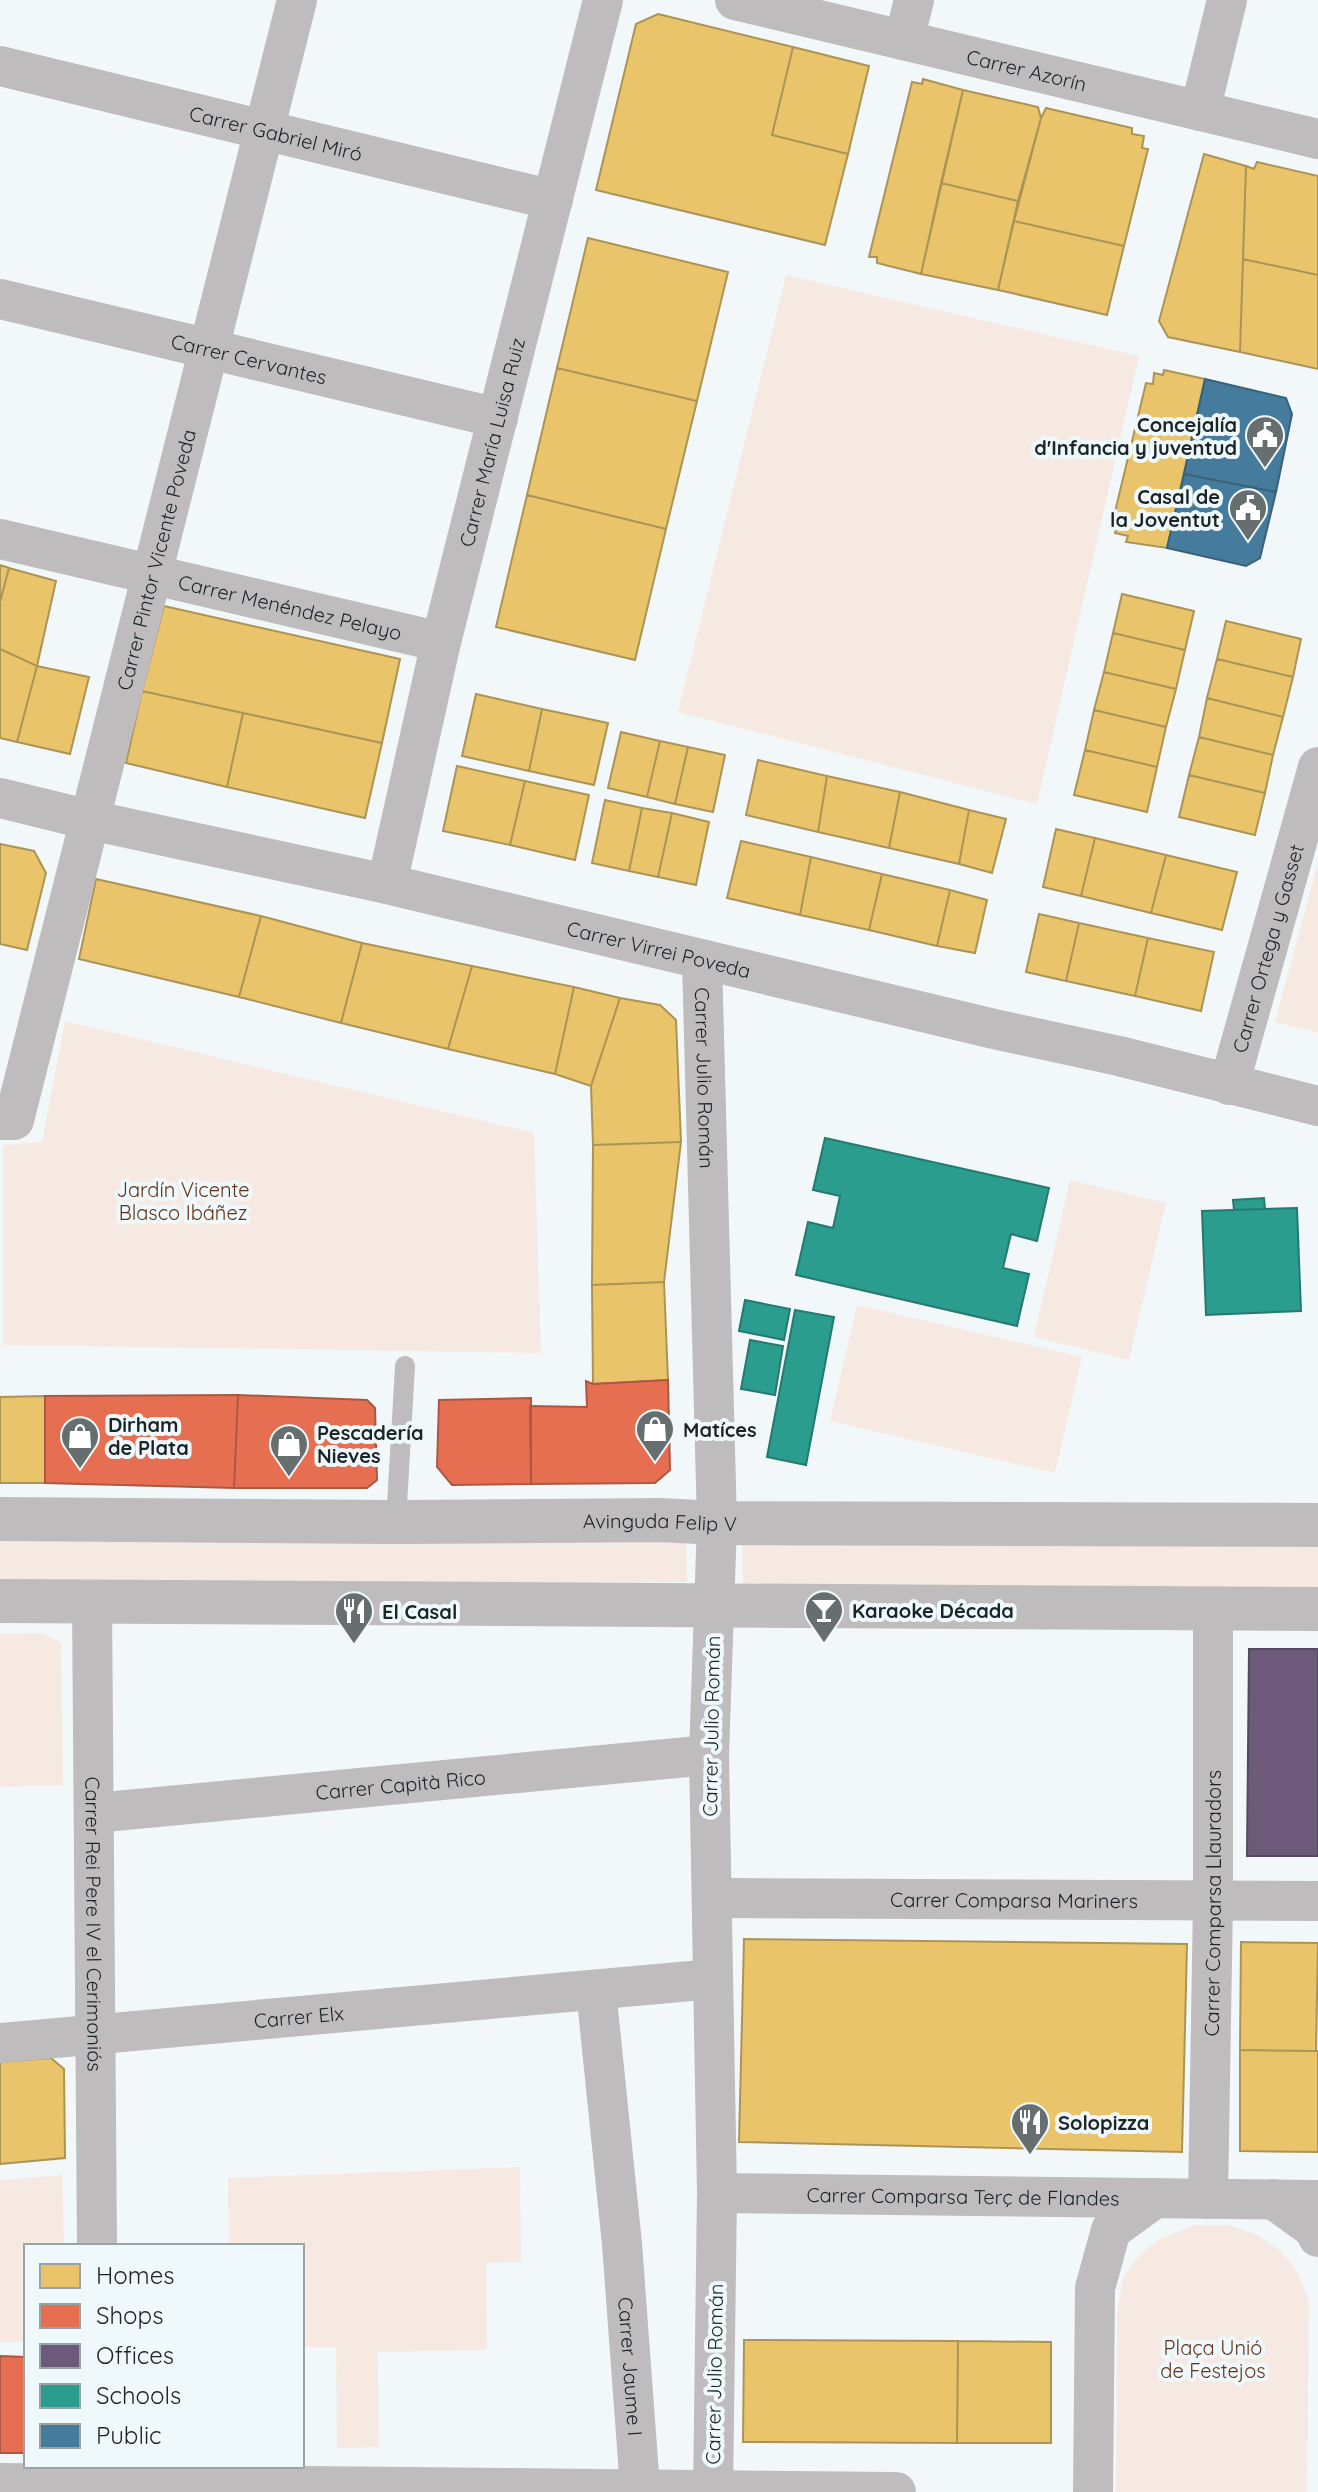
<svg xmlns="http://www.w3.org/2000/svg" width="1318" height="2492" viewBox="0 0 1318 2492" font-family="Quicksand,sans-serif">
<rect width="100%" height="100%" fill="#f2f8f9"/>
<path fill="#f5e9e2" d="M 786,275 L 1139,356 L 1037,804 L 678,712 Z
M 1318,863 L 1318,1033 L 1275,1022 Z
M 65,1021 L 534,1133 L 541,1353 L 3,1345 L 3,1145 L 42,1142 Z
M 1070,1180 L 1166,1203 L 1129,1360 L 1034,1337 Z
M 857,1305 L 1082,1357 L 1055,1473 L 830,1421 Z
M 686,1538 L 687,1582 L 0,1586 L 0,1540 Z
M 742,1539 L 1318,1543 L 1318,1591 L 743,1584 Z
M 44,1633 L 61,1643 L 63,1785 L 0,1787 L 0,1634 Z
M 520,2167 L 521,2262 L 486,2263 L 487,2350 L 378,2352 L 379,2447 L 337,2448 L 336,2347 L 302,2347 L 302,2246 L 229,2246 L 228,2178 Z
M 62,2175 L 64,2246 L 26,2246 L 26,2342 L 0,2342 L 0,2180 Z
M 1195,2225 L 1229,2225 L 1258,2235 L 1282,2252 L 1297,2271 L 1309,2301 L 1307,2492 L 1116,2492 L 1117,2313 L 1123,2278 L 1138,2257 L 1158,2240 Z"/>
<path fill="#e9c46a" stroke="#ab9456" stroke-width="2" d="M 658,14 L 793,47 L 772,135 L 848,154 L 825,245 L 596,190 L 636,24 Z
M 793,47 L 869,66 L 848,154 L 772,135 Z
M 923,79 L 963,90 L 921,274 L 877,263 L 877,257 L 869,257 L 912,82 L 922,84 Z
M 963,90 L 1038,107 L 1041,118 L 1018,201 L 941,183 Z
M 1046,108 L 1132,128 L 1132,134 L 1144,136 L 1142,148 L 1148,149 L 1124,246 L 1014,221 L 1041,118 Z
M 1204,154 L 1246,166 L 1240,352 L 1168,337 L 1159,321 Z
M 1257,162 L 1318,176 L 1318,275 L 1243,259 L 1246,166 L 1254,169 Z
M 941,183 L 1018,201 L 998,290 L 921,274 Z
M 1014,221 L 1124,246 L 1107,315 L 998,290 Z
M 588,238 L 728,272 L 697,401 L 557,368 Z
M 1243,259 L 1318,275 L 1318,369 L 1240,352 Z
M 557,368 L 697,401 L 666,529 L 527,495 Z
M 1164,370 L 1205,379 L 1167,548 L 1126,542 L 1128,536 L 1115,533 L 1118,521 L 1113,520 L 1146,383 L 1153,384 L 1154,373 L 1163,375 Z
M 527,495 L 666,529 L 635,660 L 496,627 Z
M 0,565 L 9,568 L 0,602 Z
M 9,568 L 56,581 L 37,666 L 0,649 L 0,602 Z
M 1122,594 L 1194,611 L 1185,650 L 1113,633 Z
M 164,606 L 400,659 L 382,743 L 142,691 Z
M 1226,621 L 1301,639 L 1293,677 L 1217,659 Z
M 1113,633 L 1185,650 L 1176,689 L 1104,672 Z
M 0,649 L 37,666 L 17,742 L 0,738 Z
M 1217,659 L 1293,677 L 1283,717 L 1207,698 Z
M 37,666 L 89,677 L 70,754 L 17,742 Z
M 1104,672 L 1176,689 L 1166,727 L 1094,710 Z
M 142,691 L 243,713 L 227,787 L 126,763 Z
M 476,694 L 542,709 L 529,771 L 462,756 Z
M 1207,698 L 1283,717 L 1273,755 L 1199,737 Z
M 542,709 L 608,723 L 594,785 L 529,771 Z
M 1094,710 L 1166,727 L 1157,767 L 1085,750 Z
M 243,713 L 382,743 L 365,818 L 227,787 Z
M 621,732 L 660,741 L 647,797 L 608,788 Z
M 1199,737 L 1273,755 L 1265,793 L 1189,775 Z
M 660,741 L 688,747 L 675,804 L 647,797 Z
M 688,747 L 725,755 L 713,812 L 675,804 Z
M 1085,750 L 1157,767 L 1147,812 L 1074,795 Z
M 758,760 L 827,776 L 818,832 L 746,815 Z
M 457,766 L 525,781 L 510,845 L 443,831 Z
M 1189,775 L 1265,793 L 1255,835 L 1179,817 Z
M 827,776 L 900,792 L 889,848 L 818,832 Z
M 525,781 L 589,795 L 575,860 L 510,845 Z
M 900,792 L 969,810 L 959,864 L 889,848 Z
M 605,800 L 642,808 L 629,871 L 592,863 Z
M 642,808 L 672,813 L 658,877 L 629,871 Z
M 969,810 L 1006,819 L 992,873 L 959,864 Z
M 672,813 L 709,822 L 696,885 L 658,877 Z
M 1056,829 L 1095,838 L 1081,896 L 1043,887 Z
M 1095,838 L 1166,855 L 1151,913 L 1081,896 Z
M 741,841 L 811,857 L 800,915 L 727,898 Z
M 0,844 L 34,851 L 46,873 L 27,950 L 0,944 Z
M 1166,855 L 1237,872 L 1222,930 L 1151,913 Z
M 811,857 L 882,874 L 869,930 L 800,915 Z
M 882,874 L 950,890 L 937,946 L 869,930 Z
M 96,879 L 261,916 L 239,997 L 79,959 Z
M 950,890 L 987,900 L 975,953 L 937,946 Z
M 1039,914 L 1079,923 L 1066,981 L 1026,972 Z
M 261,916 L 362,943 L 341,1023 L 239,997 Z
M 1079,923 L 1148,938 L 1135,996 L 1066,981 Z
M 1148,938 L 1214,952 L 1201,1011 L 1135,996 Z
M 362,943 L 472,966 L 448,1049 L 341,1023 Z
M 472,966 L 574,987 L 555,1074 L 448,1049 Z
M 574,987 L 620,998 L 591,1086 L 555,1074 Z
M 620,998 L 660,1005 L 676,1020 L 681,1142 L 593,1145 L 591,1086 Z
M 681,1142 L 664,1282 L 592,1285 L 593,1145 Z
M 664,1282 L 668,1380 L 593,1384 L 592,1285 Z
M 45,1396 L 45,1483 L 0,1483 L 0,1397 Z
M 744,1939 L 1187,1944 L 1182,2152 L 739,2142 Z
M 1241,1942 L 1318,1943 L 1316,2051 L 1240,2050 Z
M 1240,2050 L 1318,2051 L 1318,2152 L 1240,2151 Z
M 51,2058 L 64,2069 L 65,2158 L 0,2164 L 0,2062 Z
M 744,2340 L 958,2341 L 957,2443 L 743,2442 Z
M 958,2341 L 1051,2342 L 1051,2443 L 957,2443 Z"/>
<path fill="#e76f51" stroke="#aa5844" stroke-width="2" d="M 668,1380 L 670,1470 L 655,1483 L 531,1484 L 530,1406 L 587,1407 L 586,1381 L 593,1384 Z
M 238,1395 L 367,1400 L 375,1408 L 377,1480 L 367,1488 L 234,1488 Z
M 238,1395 L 234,1488 L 45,1483 L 45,1396 Z
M 531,1398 L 531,1484 L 452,1485 L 437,1467 L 439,1400 Z
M 0,2356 L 26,2357 L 26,2453 L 0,2453 Z"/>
<path fill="#6d597a" stroke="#544961" stroke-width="2" d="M 1249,1649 L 1318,1649 L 1318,1856 L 1247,1856 Z"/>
<path fill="#2a9d8f" stroke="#267970" stroke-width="2" d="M 825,1138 L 1049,1188 L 1037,1241 L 1011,1234 L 1003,1268 L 1029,1274 L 1017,1326 L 796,1275 L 808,1222 L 833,1228 L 840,1196 L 813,1190 Z
M 1264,1198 L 1265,1209 L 1234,1210 L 1233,1200 Z
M 1297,1208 L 1301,1311 L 1206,1315 L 1202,1211 Z
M 745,1300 L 790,1309 L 784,1340 L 739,1331 Z
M 795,1310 L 834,1317 L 806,1465 L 767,1457 Z
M 750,1340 L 783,1346 L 775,1395 L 741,1389 Z"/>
<path fill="#457b9d" stroke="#38617a" stroke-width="2" d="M 1205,379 L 1286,398 L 1292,414 L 1276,492 L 1184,474 Z
M 1184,474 L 1276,492 L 1260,558 L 1246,566 L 1167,548 Z"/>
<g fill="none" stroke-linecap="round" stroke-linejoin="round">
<path stroke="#bebcbc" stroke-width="20" d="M 396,1522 L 405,1366"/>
<g stroke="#bebcbc" stroke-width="40">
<path id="s1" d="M 735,0 L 1318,139"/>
<path d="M 904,40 L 914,0"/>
<path id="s2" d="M 0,66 L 553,200"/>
<path d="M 1200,111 L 1227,0"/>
<path id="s3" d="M 0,299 L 498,418"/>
<path id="s4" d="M 0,539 L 441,642"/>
<path id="s5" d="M 0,798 L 90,820 L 387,884 L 994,1029 L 1119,1056 L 1318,1106"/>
<path id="s6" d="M 387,884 L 441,642 L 603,0"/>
<path id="s7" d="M 702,960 L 717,1523 L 709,1755 L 717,2193 L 713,2492"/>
<path id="s8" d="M 1229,1085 L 1318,767"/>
<path id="s9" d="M 0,1120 L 14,1120 L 297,0"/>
<path id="s10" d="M 92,1602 L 97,2246"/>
<path id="s11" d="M 94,1813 L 709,1755"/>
<path id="s12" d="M 712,1898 L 1318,1901"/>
<path id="s13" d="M 596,1990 L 622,2244 L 640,2488"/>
<path id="s14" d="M 0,2043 L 713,1979"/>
<path id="s15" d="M 717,2193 L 1318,2200"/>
<path id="s16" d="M 1208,2199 L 1213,1901 L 1213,1609"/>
<path d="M 1273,2199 L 1316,2230 L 1318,2237"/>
<path d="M 0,2483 L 896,2492"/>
<path d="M 1093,2492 L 1095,2288 L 1111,2230 L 1155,2198"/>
</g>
<g stroke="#bebcbc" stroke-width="44">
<path id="s17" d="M 0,1519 L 396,1522 L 660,1520 L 717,1523 L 1318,1525"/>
<path d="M 0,1601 L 1318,1609"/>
</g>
</g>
<defs>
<symbol id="civic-pin" viewBox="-11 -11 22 30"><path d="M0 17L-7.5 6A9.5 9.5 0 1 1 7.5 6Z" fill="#666e70" stroke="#eff9fc"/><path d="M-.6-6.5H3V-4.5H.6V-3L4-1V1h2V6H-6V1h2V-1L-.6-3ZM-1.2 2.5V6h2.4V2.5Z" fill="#fff"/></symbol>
<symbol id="shop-pin" viewBox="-11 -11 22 30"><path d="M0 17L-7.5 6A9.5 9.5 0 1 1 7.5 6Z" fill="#666e70" stroke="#eff9fc"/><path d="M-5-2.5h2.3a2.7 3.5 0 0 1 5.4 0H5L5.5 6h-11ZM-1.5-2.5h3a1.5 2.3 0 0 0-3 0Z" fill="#fff"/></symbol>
<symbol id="bar-pin" viewBox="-11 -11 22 30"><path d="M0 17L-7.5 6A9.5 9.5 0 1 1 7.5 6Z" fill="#666e70" stroke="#eff9fc"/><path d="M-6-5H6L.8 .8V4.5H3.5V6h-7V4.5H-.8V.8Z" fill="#fff"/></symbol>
<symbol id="restaurant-pin" viewBox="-11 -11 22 30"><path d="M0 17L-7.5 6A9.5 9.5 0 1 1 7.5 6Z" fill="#666e70" stroke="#eff9fc"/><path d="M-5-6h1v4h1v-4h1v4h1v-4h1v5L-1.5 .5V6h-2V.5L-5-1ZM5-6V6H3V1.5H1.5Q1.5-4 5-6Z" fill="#fff"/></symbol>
</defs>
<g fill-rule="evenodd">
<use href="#civic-pin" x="1243" y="413" width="44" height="60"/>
<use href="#civic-pin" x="1226" y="486" width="44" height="60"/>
<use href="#shop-pin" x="633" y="1407" width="44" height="60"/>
<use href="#shop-pin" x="58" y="1414" width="44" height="60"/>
<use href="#shop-pin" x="267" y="1422" width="44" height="60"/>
<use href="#bar-pin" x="802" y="1588" width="44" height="60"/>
<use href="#restaurant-pin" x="332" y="1589" width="44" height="60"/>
<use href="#restaurant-pin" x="1008" y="2100" width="44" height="60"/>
</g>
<g text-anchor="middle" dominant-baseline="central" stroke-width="8" stroke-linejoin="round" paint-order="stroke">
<g font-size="20" fill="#1b2427" stroke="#eff9fc">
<text stroke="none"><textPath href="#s1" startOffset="300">Carrer Azorín</textPath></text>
<text stroke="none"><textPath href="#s2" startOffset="284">Carrer Gabriel Miró</textPath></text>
<text stroke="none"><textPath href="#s3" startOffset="256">Carrer Cervantes</textPath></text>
<text stroke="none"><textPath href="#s6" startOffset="454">Carrer María Luisa Ruiz</textPath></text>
<text stroke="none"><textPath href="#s9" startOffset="592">Carrer Pintor Vicente Poveda</textPath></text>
<text stroke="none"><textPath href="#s4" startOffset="298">Carrer Menéndez Pelayo</textPath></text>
<text stroke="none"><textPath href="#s5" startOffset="676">Carrer Virrei Poveda</textPath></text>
<text stroke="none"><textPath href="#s8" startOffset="142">Carrer Ortega y Gasset</textPath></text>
<text stroke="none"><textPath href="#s7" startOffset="118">Carrer Julio Román</textPath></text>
<text stroke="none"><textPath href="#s17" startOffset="660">Avinguda Felip V</textPath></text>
<text transform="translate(711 1726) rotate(-89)">Carrer Julio Román</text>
<text stroke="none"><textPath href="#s11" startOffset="308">Carrer Capità Rico</textPath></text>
<text stroke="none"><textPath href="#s12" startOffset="302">Carrer Comparsa Mariners</textPath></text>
<text stroke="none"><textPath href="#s16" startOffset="296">Carrer Comparsa Llauradors</textPath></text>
<text stroke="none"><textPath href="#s10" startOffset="322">Carrer Rei Pere IV el Cerimoniós</textPath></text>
<text stroke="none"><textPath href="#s14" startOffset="300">Carrer Elx</textPath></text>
<text stroke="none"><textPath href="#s15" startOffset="246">Carrer Comparsa Terç de Flandes</textPath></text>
<text stroke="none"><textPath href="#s13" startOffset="378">Carrer Jaume I</textPath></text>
<text transform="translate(714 2374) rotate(-89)">Carrer Julio Román</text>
</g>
<g font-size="20" font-weight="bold" fill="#1b2427" stroke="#eff9fc" text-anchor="start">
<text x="1237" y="424" text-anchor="end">Concejalía<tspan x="1237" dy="23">d'Infancia y juventud</tspan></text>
<text x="1220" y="496" text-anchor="end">Casal de<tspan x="1220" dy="23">la Joventut</tspan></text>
<text x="108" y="1424">Dirham<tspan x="108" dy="23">de Plata</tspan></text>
<text x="683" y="1429">Matíces</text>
<text x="317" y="1432">Pescadería<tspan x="317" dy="23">Nieves</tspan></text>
<text x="852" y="1610">Karaoke Década</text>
<text x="382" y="1611">El Casal</text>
<text x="1058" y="2122">Solopizza</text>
</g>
<g font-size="20" fill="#623116" stroke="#eff9fc">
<text x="183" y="1189">Jardín Vicente<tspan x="183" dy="23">Blasco Ibáñez</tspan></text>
<text x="1213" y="2347">Plaça Unió<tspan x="1213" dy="23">de Festejos</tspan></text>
</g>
</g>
<rect x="24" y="2244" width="280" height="224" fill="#eff9fc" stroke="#9aa4a7" stroke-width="2"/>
<rect x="40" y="2264" width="40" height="24" fill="#e9c46a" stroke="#9aa4a7" stroke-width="2"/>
<text x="96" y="2284" font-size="24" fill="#1b2427">Homes</text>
<rect x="40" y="2304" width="40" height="24" fill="#e76f51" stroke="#9aa4a7" stroke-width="2"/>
<text x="96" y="2324" font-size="24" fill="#1b2427">Shops</text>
<rect x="40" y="2344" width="40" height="24" fill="#6d597a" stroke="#9aa4a7" stroke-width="2"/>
<text x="96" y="2364" font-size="24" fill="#1b2427">Offices</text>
<rect x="40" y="2384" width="40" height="24" fill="#2a9d8f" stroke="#9aa4a7" stroke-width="2"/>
<text x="96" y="2404" font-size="24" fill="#1b2427">Schools</text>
<rect x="40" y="2424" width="40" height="24" fill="#457b9d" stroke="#9aa4a7" stroke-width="2"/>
<text x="96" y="2444" font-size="24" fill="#1b2427">Public</text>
</svg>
